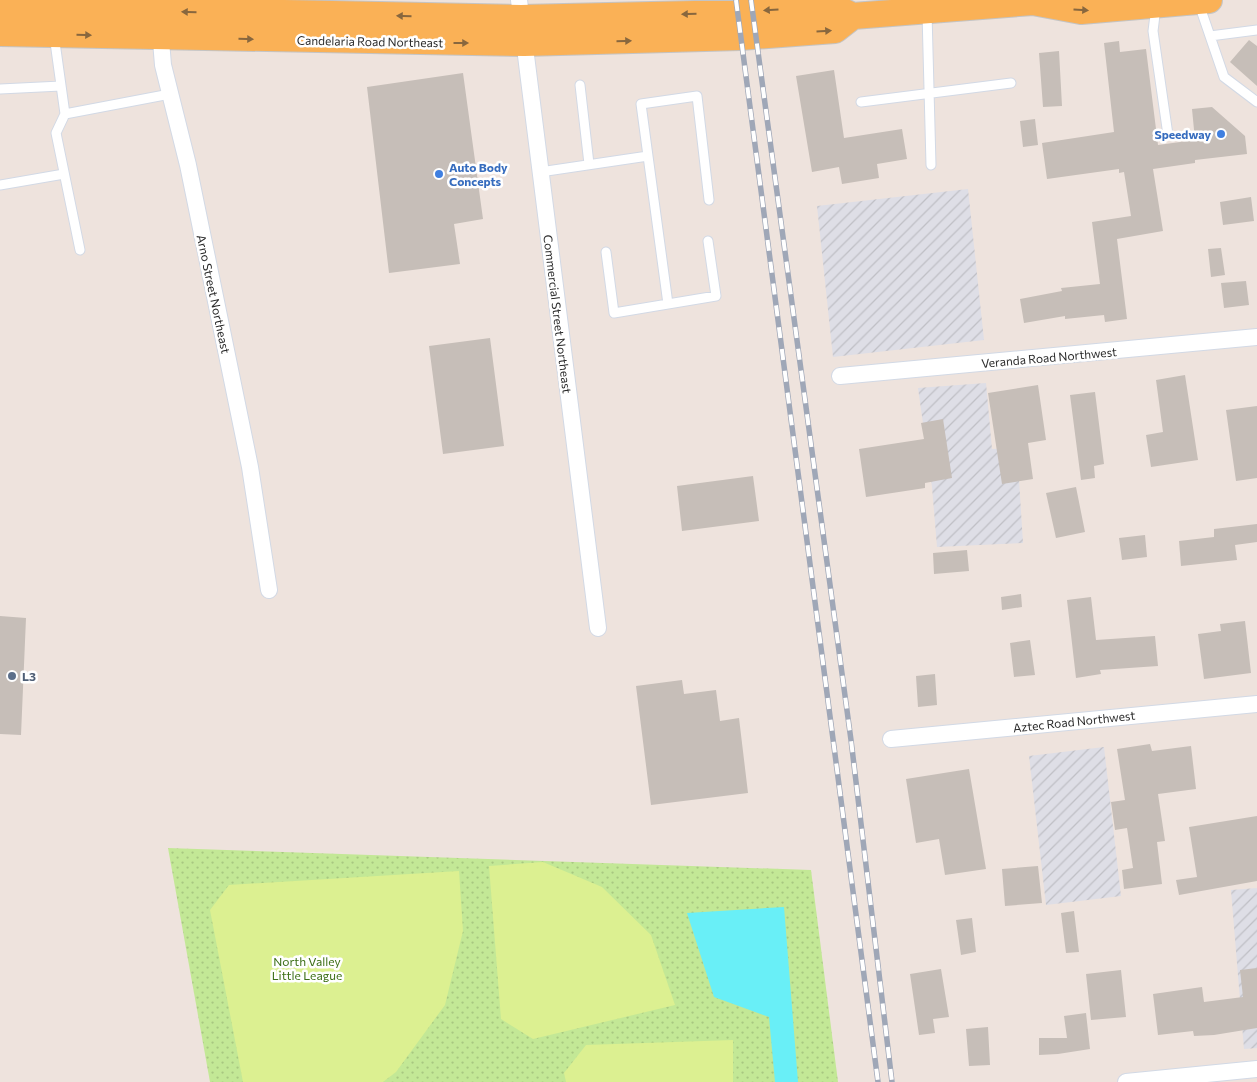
<svg xmlns="http://www.w3.org/2000/svg" width="1257" height="1082" viewBox="0 0 1257 1082" font-family="Commissioner,sans-serif">
<defs>
<pattern id="industrial-furrows" width="10" height="10" patternUnits="userSpaceOnUse" patternTransform="scale(1.25)"><rect width="10" height="10" fill="#dedee6"/><path d="M-1 1l2-2M0 10L10 0M9 11l2-2" fill="none" stroke="#bfbfc5"/></pattern>
<pattern id="green-dots" width="8" height="8" patternUnits="userSpaceOnUse" patternTransform="scale(1.25)"><rect width="8" height="8" fill="#c3e896"/><path d="M2 2h.1M6 6h.1" fill="none" stroke="#a8c781" stroke-width="1.8" stroke-linecap="round"/></pattern>
</defs>
<rect width="100%" height="100%" fill="#eee3dd"/>
<path fill="url(#industrial-furrows)" d="M 968,189 L 984,340 L 833,357 L 817,206 Z
M 986,383 L 992,449 L 1017,448 L 1023,543 L 937,547 L 932,487 L 918,388 Z
M 1104,747 L 1121,896 L 1046,905 L 1029,756 Z
M 1257,888 L 1257,1048 L 1244,1049 L 1231,890 Z"/>
<path fill="url(#green-dots)" d="M 168,848 L 811,870 L 838,1082 L 210,1082 Z"/>
<path fill="#dcf091" d="M 543,862 L 602,887 L 651,935 L 675,1005 L 533,1039 L 501,1019 L 489,866 Z
M 459,871 L 463,931 L 445,1005 L 396,1072 L 383,1082 L 243,1082 L 210,910 L 229,885 Z
M 733,1040 L 733,1082 L 566,1082 L 564,1073 L 586,1045 Z"/>
<path fill="#69eff7" d="M 784,907 L 798,1082 L 775,1082 L 769,1017 L 714,997 L 687,913 Z"/>
<path fill="#c6beb8" d="M 1249,40 L 1257,46 L 1257,86 L 1230,62 Z
M 1119,41 L 1120,52 L 1146,49 L 1158,145 L 1195,140 L 1192,109 L 1212,107 L 1245,136 L 1247,154 L 1195,160 L 1195,163 L 1153,169 L 1163,231 L 1117,239 L 1127,319 L 1105,322 L 1104,315 L 1065,319 L 1065,316 L 1024,323 L 1020,299 L 1062,291 L 1061,288 L 1100,284 L 1092,222 L 1131,216 L 1124,172 L 1119,173 L 1119,169 L 1047,179 L 1042,143 L 1114,132 L 1104,43 Z
M 1059,51 L 1062,106 L 1043,107 L 1039,53 Z
M 834,70 L 844,138 L 902,129 L 907,159 L 877,164 L 879,178 L 842,184 L 839,167 L 812,172 L 796,76 Z
M 463,73 L 483,219 L 454,224 L 460,264 L 389,273 L 367,87 Z
M 1035,119 L 1038,145 L 1023,147 L 1020,121 Z
M 1251,197 L 1254,221 L 1223,225 L 1220,202 Z
M 1221,248 L 1225,275 L 1211,277 L 1208,249 Z
M 1246,281 L 1249,305 L 1224,308 L 1221,283 Z
M 490,338 L 504,446 L 443,454 L 429,346 Z
M 1185,375 L 1198,460 L 1151,467 L 1146,435 L 1163,432 L 1156,380 Z
M 1038,385 L 1046,440 L 1028,443 L 1033,479 L 1002,484 L 988,393 Z
M 1095,392 L 1104,464 L 1094,466 L 1095,478 L 1081,480 L 1070,395 Z
M 1257,406 L 1257,478 L 1236,481 L 1226,410 Z
M 943,419 L 952,478 L 925,483 L 925,488 L 866,497 L 859,449 L 924,439 L 921,423 Z
M 753,476 L 759,521 L 682,531 L 677,486 Z
M 1076,487 L 1085,532 L 1056,538 L 1046,493 Z
M 1257,524 L 1257,542 L 1235,545 L 1237,560 L 1181,566 L 1179,541 L 1214,537 L 1214,529 Z
M 1145,535 L 1147,557 L 1122,560 L 1119,538 Z
M 967,550 L 969,571 L 934,574 L 933,553 Z
M 1021,594 L 1022,607 L 1002,610 L 1001,597 Z
M 1091,597 L 1096,640 L 1155,636 L 1158,666 L 1100,670 L 1101,674 L 1076,678 L 1067,600 Z
M 0,616 L 26,618 L 21,735 L 0,734 Z
M 1245,621 L 1251,673 L 1204,679 L 1198,634 L 1221,631 L 1220,624 Z
M 1030,640 L 1035,675 L 1014,677 L 1010,643 Z
M 935,674 L 937,705 L 918,707 L 916,676 Z
M 682,680 L 684,694 L 716,690 L 720,721 L 739,718 L 748,793 L 651,805 L 636,686 Z
M 1150,744 L 1152,751 L 1191,746 L 1196,789 L 1158,794 L 1165,841 L 1157,842 L 1162,884 L 1124,889 L 1122,870 L 1133,868 L 1127,828 L 1115,830 L 1111,802 L 1125,800 L 1117,749 Z
M 969,769 L 986,869 L 945,875 L 939,839 L 916,843 L 906,779 Z
M 1257,816 L 1257,881 L 1179,895 L 1176,880 L 1197,877 L 1189,827 Z
M 1038,866 L 1042,903 L 1005,906 L 1002,869 Z
M 1074,911 L 1079,952 L 1066,953 L 1061,913 Z
M 972,918 L 976,952 L 961,955 L 956,920 Z
M 1257,968 L 1257,1028 L 1214,1035 L 1194,1036 L 1193,1031 L 1158,1035 L 1153,994 L 1202,987 L 1204,1002 L 1243,997 L 1240,970 Z
M 941,969 L 949,1017 L 933,1019 L 935,1033 L 919,1035 L 910,974 Z
M 1121,970 L 1126,1017 L 1091,1020 L 1086,974 Z
M 1086,1013 L 1090,1049 L 1058,1054 L 1039,1055 L 1039,1038 L 1067,1038 L 1064,1016 Z
M 988,1027 L 990,1065 L 969,1066 L 966,1029 Z"/>
<g fill="none" stroke-linecap="round" stroke-linejoin="round">
<defs>
<path id="lane" d="M 1199,4 L 1224,77 L 1257,102
M 1156,7 L 1153,31 L 1168,135
M 927,13 L 931,165
M 54,35 L 65,114 L 170,94
M 1210,36 L 1257,30
M 580,85 L 589,164
M 0,89 L 61,86
M 861,102 L 1011,83
M 65,114 L 56,133 L 80,250
M 648,156 L 641,104 L 697,96 L 709,200
M 540,172 L 648,156 L 668,304 L 614,313 L 606,252
M 0,185 L 64,174
M 668,304 L 716,296 L 708,241"/>
<path id="street" d="M 519,0 L 598,628
M 160,29 L 163,65 L 188,165 L 250,467 L 269,590
M 840,376 L 1257,337
M 891,739 L 1257,704
M 1126,1082 L 1257,1069"/>
<path id="primary" d="M 0,7 L 521,18 L 738,13 L 832,6 L 853,16 L 1033,2 L 1081,11 L 1209,0
M 0,33 L 524,43 L 741,37 L 835,30 L 853,16"/>
</defs>
<use href="#lane" stroke="#d2d9e5" stroke-width="11"/>
<use href="#street" stroke="#d2d9e5" stroke-width="18"/>
<use href="#primary" stroke="#c4c4c4" stroke-width="28"/>
<use href="#lane" stroke="#fff" stroke-width="9"/>
<use href="#street" stroke="#fff" stroke-width="16"/>
<use href="#primary" stroke="#fab156" stroke-width="26"/>
<defs>
<path id="rail" d="M 736,0 L 878,1082
M 751,0 L 851,740 L 892,1082"/>
</defs>
<use href="#rail" stroke="#9fa7b7" stroke-width="5.5"/>
<use href="#rail" stroke="#fff" stroke-width="4" stroke-dasharray="11" stroke-linecap="butt"/>
</g>
<defs><path id="oneway-solid" d="M-6-.8H1V-3.2L6.5 0L1 3.2V.8H-6Z" transform="scale(1.25)"/></defs>
<g fill="#88673e">
<use href="#oneway-solid" transform="translate(771 10) rotate(176)"/>
<use href="#oneway-solid" transform="translate(1081 10) rotate(3)"/>
<use href="#oneway-solid" transform="translate(189 12) rotate(-179)"/>
<use href="#oneway-solid" transform="translate(689 14) rotate(179)"/>
<use href="#oneway-solid" transform="translate(404 16) rotate(-179)"/>
<use href="#oneway-solid" transform="translate(824 31) rotate(-4)"/>
<use href="#oneway-solid" transform="translate(84 35) rotate(2)"/>
<use href="#oneway-solid" transform="translate(246 39) rotate(1)"/>
<use href="#oneway-solid" transform="translate(624 41) rotate(-2)"/>
<use href="#oneway-solid" transform="translate(461 43)"/>
</g>
<g fill="#3f7fe0" stroke="#fff" stroke-width="2">
<circle cx="1221" cy="134" r="5"/>
<circle cx="439" cy="174" r="5"/>
</g>
<circle fill="#5c6f8a" stroke="#fff" stroke-width="2" cx="12" cy="676" r="5"/>
<g text-anchor="middle" dominant-baseline="central" stroke-width="5" stroke-linejoin="round" paint-order="stroke">
<g font-size="12" fill="#2b2b2b" stroke="#fff">
<text transform="translate(370 41) rotate(1)">Candelaria Road Northeast</text>
<text transform="translate(214 294) rotate(78)">Arno Street Northeast</text>
<text transform="translate(558 314) rotate(83)">Commercial Street Northeast</text>
<text transform="translate(1049 357) rotate(-5)">Veranda Road Northwest</text>
<text transform="translate(1074 721) rotate(-6)">Aztec Road Northwest</text>
</g>
<g font-size="12" font-weight="bold" fill="#366cbe" stroke="#fff" text-anchor="end">
<text x="1211" y="134">Speedway</text>
<text x="449" y="167" text-anchor="start">Auto Body<tspan x="449" dy="14">Concepts</tspan></text>
</g>
<g font-size="12" font-weight="bold" fill="#4e5e75" stroke="#fff" text-anchor="start">
<text x="22" y="676">L3</text>
</g>
<g font-size="12" fill="#3b6e15" stroke="#fff">
<text x="307" y="961">North Valley<tspan x="307" dy="14">Little League</tspan></text>
</g>
</g>
</svg>
